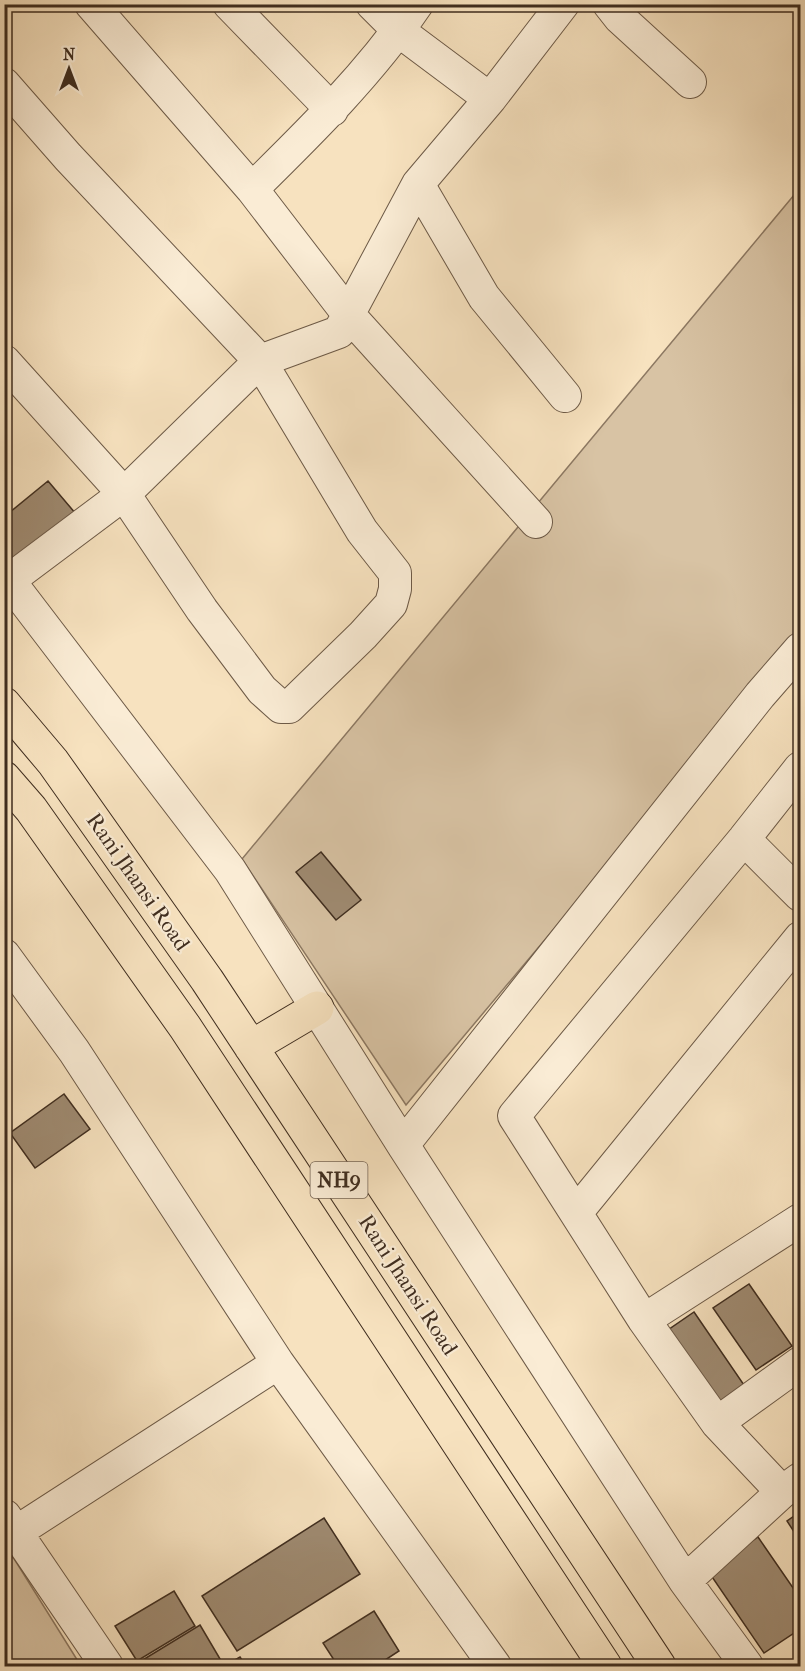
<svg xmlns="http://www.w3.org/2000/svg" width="805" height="1671" viewBox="0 0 805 1671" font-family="'IM FELL French Canon',serif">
<rect width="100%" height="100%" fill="#f7e2bf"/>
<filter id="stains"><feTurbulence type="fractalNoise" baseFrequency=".00333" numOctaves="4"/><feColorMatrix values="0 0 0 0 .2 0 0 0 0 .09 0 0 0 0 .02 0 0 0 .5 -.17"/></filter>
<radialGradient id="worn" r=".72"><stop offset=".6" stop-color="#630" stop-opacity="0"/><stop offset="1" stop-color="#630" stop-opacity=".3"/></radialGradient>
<path fill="#d8c3a4" stroke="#8c7862" stroke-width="1.5" d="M 799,189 L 800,636 L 406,1105 L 242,859 Z
M 13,1557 L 81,1666 L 5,1666 L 5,1562 Z"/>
<path fill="#9f8b72" stroke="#3f2d1f" stroke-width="1.5" d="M 48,481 L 76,514 L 16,563 L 4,549 L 4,517 Z
M 321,852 L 361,900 L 336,920 L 296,872 Z
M 64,1094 L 90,1129 L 35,1168 L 10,1133 Z
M 749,1284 L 792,1346 L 756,1370 L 713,1308 Z
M 694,1312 L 744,1385 L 715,1405 L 665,1332 Z
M 800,1512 L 800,1541 L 787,1521 Z
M 324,1518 L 360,1574 L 237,1651 L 202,1596 Z
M 758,1537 L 800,1598 L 800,1629 L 764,1653 L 708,1571 Z
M 174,1591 L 195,1626 L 137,1661 L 115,1626 Z
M 374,1611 L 399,1651 L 376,1666 L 330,1666 L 336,1663 L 323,1643 Z
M 200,1625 L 223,1664 L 219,1666 L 145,1666 L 141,1661 Z
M 240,1657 L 246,1666 L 224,1666 Z"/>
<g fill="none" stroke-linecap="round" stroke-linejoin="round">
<defs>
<path id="minor" d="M 91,4 L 252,189 L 348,314 L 536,522
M 229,4 L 332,110
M 372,4 L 399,31 L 490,99
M 609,4 L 620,18 L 690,82
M 4,84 L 68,157 L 260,361 L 362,531 L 395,573 L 395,589 L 391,604 L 363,635 L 289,707 L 281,707 L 262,690 L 202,610 L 124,494 L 4,361
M 418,184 L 484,297 L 565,396
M 252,189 C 311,131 370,73 417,4
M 4,574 L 230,870 L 403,1145 L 760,695 L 800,649
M 4,584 L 124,494 L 260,361 L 339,332 L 418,184 L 490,99 L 563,4
M 800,768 L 744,839 L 514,1116 L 644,1320 L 717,1423 L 782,1492 L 800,1479
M 744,839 L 800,895
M 4,955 L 74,1051 L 278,1363 L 495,1666
M 403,1145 L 685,1581 L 782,1492
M 576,1213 L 800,938
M 644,1320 L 800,1220
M 717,1423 L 800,1363
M 5,1516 L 107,1666
M 4,1540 L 278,1363
M 685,1581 L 747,1666"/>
<path id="trunk" d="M 4,704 L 53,762 L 207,980 L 659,1666
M 4,778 L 31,809 L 185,1027 L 605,1666
M 251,1047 L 317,1008"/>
</defs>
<use href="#minor" stroke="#6d5a47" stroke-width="34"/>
<use href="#trunk" stroke="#3f2d1f" stroke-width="35"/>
<use href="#minor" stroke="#faecd5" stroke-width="32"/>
<use href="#trunk" stroke="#f7e2bf" stroke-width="33"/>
</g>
<g text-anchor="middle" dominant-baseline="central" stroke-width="4.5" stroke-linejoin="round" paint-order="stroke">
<rect fill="#faecd5" stroke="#776656" stroke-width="1.5" x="310.5" y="1162" width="57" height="36" rx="4.5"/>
<g font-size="21" font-weight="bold" fill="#3f2d1f">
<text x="339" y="1180">NH9</text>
</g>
<g font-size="22" fill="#3f2d1f" stroke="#faecd5">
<text transform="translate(138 882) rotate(55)">Rani Jhansi Road</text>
<text transform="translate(408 1285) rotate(57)">Rani Jhansi Road</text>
</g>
</g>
<rect width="805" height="1671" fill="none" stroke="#f7e2bf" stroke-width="24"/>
<rect x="6" y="6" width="793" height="1659" fill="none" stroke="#3f2d1f" stroke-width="3"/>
<rect x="12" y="12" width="781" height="1647" fill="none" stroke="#3f2d1f" stroke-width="1.5"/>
<g transform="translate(69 69)" stroke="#faecd5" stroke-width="4.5" paint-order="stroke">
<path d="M0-4.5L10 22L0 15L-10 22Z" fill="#3f2d1f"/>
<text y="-9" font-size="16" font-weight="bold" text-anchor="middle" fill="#3f2d1f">N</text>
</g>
<rect width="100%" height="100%" filter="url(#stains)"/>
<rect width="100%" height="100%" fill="url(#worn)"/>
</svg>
